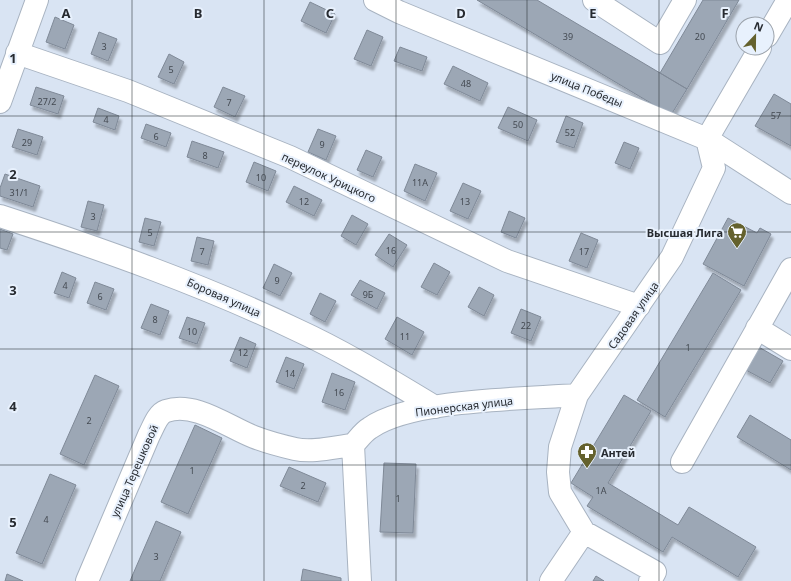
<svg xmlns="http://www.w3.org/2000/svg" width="791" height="581" viewBox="0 0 791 581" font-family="'Noto Sans',sans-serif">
<defs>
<filter id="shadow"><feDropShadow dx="2.5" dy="4.5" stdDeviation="1" flood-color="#0004"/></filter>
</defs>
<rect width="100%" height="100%" fill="#d9e4f3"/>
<path fill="#9ca7b5" stroke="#7f8997" filter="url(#shadow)" d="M 477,0 L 537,0 L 687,89 L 671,115 Z
M 703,0 L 739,0 L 687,89 L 660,73 Z
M 310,2 L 335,14 L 326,33 L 301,21 Z
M 55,17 L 74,25 L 65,49 L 46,42 Z
M 367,30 L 383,37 L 371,66 L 354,59 Z
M 99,32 L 117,39 L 108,61 L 91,54 Z
M 400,47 L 427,57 L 422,71 L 394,61 Z
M 169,54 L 184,62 L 174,84 L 158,77 Z
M 453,66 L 488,83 L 480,101 L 444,84 Z
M 36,87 L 64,96 L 58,114 L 30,105 Z
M 223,87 L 245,96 L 235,117 L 214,107 Z
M 774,94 L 791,104 L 791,146 L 755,126 Z
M 508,107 L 537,120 L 528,141 L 498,128 Z
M 98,108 L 119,116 L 115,130 L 93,122 Z
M 566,116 L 583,123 L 574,148 L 556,142 Z
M 146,124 L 171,133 L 166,147 L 141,138 Z
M 18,129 L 43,137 L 37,155 L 12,147 Z
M 318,129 L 336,136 L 326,160 L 308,152 Z
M 192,141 L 224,152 L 218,168 L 187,157 Z
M 624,142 L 639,148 L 630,169 L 615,163 Z
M 366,150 L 382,157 L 373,177 L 357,170 Z
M 254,162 L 276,171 L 268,191 L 246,182 Z
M 415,164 L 437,173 L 425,201 L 404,191 Z
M 5,174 L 40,186 L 33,207 L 0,196 L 0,188 Z
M 463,183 L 481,191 L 468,219 L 450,211 Z
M 294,186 L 322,200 L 314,216 L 286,202 Z
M 88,201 L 104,205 L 97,231 L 81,227 Z
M 509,211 L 525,218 L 516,238 L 501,232 Z
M 352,215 L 368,224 L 356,245 L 341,236 Z
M 145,218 L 161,222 L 154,246 L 139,242 Z
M 728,218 L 757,233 L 760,228 L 771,234 L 744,286 L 703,264 Z
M 0,229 L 13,234 L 7,250 L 0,248 Z
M 581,233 L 598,240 L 587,268 L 569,261 Z
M 389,234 L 407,245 L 393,267 L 375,255 Z
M 197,237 L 214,241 L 208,265 L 191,261 Z
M 434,263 L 450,272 L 437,295 L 421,287 Z
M 274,264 L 292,273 L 280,296 L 263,288 Z
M 62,272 L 76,278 L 69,298 L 54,293 Z
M 713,273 L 741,290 L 665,417 L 637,400 Z
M 360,280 L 385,293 L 377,309 L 351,295 Z
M 95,282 L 114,289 L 106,310 L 87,303 Z
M 479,287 L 494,295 L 484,316 L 468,307 Z
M 320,293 L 336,301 L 325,322 L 310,314 Z
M 151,304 L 169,311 L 160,335 L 141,328 Z
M 521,309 L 541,317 L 531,341 L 511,333 Z
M 187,317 L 205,323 L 197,344 L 179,338 Z
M 397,317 L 424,332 L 412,355 L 385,339 Z
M 240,337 L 256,344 L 247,368 L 230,361 Z
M 757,346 L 783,361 L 770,383 L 744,369 Z
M 286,357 L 304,364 L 294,389 L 276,382 Z
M 332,373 L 355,382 L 345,410 L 322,402 Z
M 95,375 L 119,386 L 84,465 L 60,454 Z
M 624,395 L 651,411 L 608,483 L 678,525 L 689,507 L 756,547 L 738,577 L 672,537 L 663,552 L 587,506 L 593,497 L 571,483 Z
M 750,415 L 791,440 L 791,470 L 737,437 Z
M 195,425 L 222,438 L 188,514 L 161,502 Z
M 384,463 L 416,464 L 413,533 L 380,532 Z
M 289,467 L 326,483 L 318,502 L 280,486 Z
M 50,474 L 76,485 L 42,564 L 16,553 Z
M 156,521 L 181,532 L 160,581 L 130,581 Z
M 303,569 L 341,578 L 341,581 L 301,581 Z
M 7,574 L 23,581 L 5,581 Z
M 596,576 L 604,581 L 593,581 Z"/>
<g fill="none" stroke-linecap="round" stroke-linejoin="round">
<defs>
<path id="minor" d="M 375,0 L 399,12 L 707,139 L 791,193
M 594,0 L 660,43 L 685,0
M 767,36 L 788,0
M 17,53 L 128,91 L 290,157 L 507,261 L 639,306
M 0,102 L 37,0
M 0,216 C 101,249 201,284 297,330 C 345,352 390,380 435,407
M 757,328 L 791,349
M 682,462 L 791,269
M 584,532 L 655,572 L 650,581
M 87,581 L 149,435 C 153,428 157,414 166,411 C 195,401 228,427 254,437 C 267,442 282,446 295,449 C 313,453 335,447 353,445
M 360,581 L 353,445 C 358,440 363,432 370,428 C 411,399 525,399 577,395
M 551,581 L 584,532 L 560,492 L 558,472 L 560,447 L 577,395 L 672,257 L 714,168 L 707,139 L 760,48"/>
</defs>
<use href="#minor" stroke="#a8b3c1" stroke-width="24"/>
<use href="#minor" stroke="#fff" stroke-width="22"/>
</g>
<path fill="none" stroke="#272b31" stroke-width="1" stroke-opacity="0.55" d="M 132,0 L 132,581M 264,0 L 264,581M 396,0 L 396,581M 527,0 L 527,581M 659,0 L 659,581M 0,116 L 791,116M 0,232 L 791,232M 0,349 L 791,349M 0,465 L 791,465"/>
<defs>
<symbol id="supermarket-pin" viewBox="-11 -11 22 30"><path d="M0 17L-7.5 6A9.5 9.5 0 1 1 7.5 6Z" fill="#64612d" stroke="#e8f1fd"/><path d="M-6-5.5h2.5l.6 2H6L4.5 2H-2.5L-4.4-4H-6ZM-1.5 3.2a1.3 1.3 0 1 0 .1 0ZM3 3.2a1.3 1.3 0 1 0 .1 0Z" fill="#fff"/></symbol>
<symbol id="pharmacy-pin" viewBox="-11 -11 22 30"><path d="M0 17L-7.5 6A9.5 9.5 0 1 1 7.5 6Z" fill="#64612d" stroke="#e8f1fd"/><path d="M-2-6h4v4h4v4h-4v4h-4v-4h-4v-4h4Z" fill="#fff"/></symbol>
</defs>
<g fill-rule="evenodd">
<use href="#supermarket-pin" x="726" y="221" width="22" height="30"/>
<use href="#pharmacy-pin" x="576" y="441" width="22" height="30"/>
</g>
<g text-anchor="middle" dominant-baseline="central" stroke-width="4" stroke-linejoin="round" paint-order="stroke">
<g font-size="9" fill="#444a52">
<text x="568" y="36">39</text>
<text x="700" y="36">20</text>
<text x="104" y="46">3</text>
<text x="171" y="69">5</text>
<text x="466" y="83">48</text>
<text x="47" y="101">27/2</text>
<text x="229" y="102">7</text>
<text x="776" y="115">57</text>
<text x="106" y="119">4</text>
<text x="518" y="124">50</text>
<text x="570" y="132">52</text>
<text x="156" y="136">6</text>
<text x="27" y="142">29</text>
<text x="322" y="144">9</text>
<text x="205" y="155">8</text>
<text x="261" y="177">10</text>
<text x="420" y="182">11А</text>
<text x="19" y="192">31/1</text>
<text x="304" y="201">12</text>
<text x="465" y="201">13</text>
<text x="93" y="216">3</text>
<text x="150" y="232">5</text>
<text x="391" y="250">16</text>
<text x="202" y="251">7</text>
<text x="584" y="251">17</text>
<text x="277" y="280">9</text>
<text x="65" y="285">4</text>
<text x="368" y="294">9Б</text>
<text x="100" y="296">6</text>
<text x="155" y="319">8</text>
<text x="526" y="325">22</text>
<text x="192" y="331">10</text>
<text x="405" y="336">11</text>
<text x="688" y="347">1</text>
<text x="243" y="352">12</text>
<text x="290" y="373">14</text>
<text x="339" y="392">16</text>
<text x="89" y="420">2</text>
<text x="192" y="470">1</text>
<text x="303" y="485">2</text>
<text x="601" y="490">1А</text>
<text x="398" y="498">1</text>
<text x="46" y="519">4</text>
<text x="156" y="556">3</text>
</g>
<g font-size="11" fill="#272b31" stroke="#e8f1fd">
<text transform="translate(587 89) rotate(22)">улица Победы</text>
<text transform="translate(329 177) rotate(25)">переулок Урицкого</text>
<text transform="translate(224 297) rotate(24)">Боровая улица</text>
<text transform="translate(633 315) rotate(-55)">Садовая улица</text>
<text transform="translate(464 406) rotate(-7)">Пионерская улица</text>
<text transform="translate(134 471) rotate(-66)">улица Терешковой</text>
</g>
<g font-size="11" font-weight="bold" fill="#272b31" stroke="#e8f1fd" text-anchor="end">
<text x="723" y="232">Высшая Лига</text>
<text x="601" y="452" text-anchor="start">Антей</text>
</g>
</g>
<g font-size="13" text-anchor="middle" font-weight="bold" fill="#272b31" stroke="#e8f1fd" stroke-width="4" stroke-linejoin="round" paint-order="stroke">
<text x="66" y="18">A</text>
<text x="198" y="18">B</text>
<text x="330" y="18">C</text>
<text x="461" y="18">D</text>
<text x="593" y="18">E</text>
<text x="725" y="18">F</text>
<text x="13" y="63">1</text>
<text x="13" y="179">2</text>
<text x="13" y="295">3</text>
<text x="13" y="411">4</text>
<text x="13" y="527">5</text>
</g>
<g transform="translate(755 36) rotate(22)"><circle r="19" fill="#e8f1fd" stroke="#9ba2ab"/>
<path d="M0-3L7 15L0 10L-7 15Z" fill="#64612d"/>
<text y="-6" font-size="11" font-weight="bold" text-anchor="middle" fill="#272b31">N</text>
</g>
</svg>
